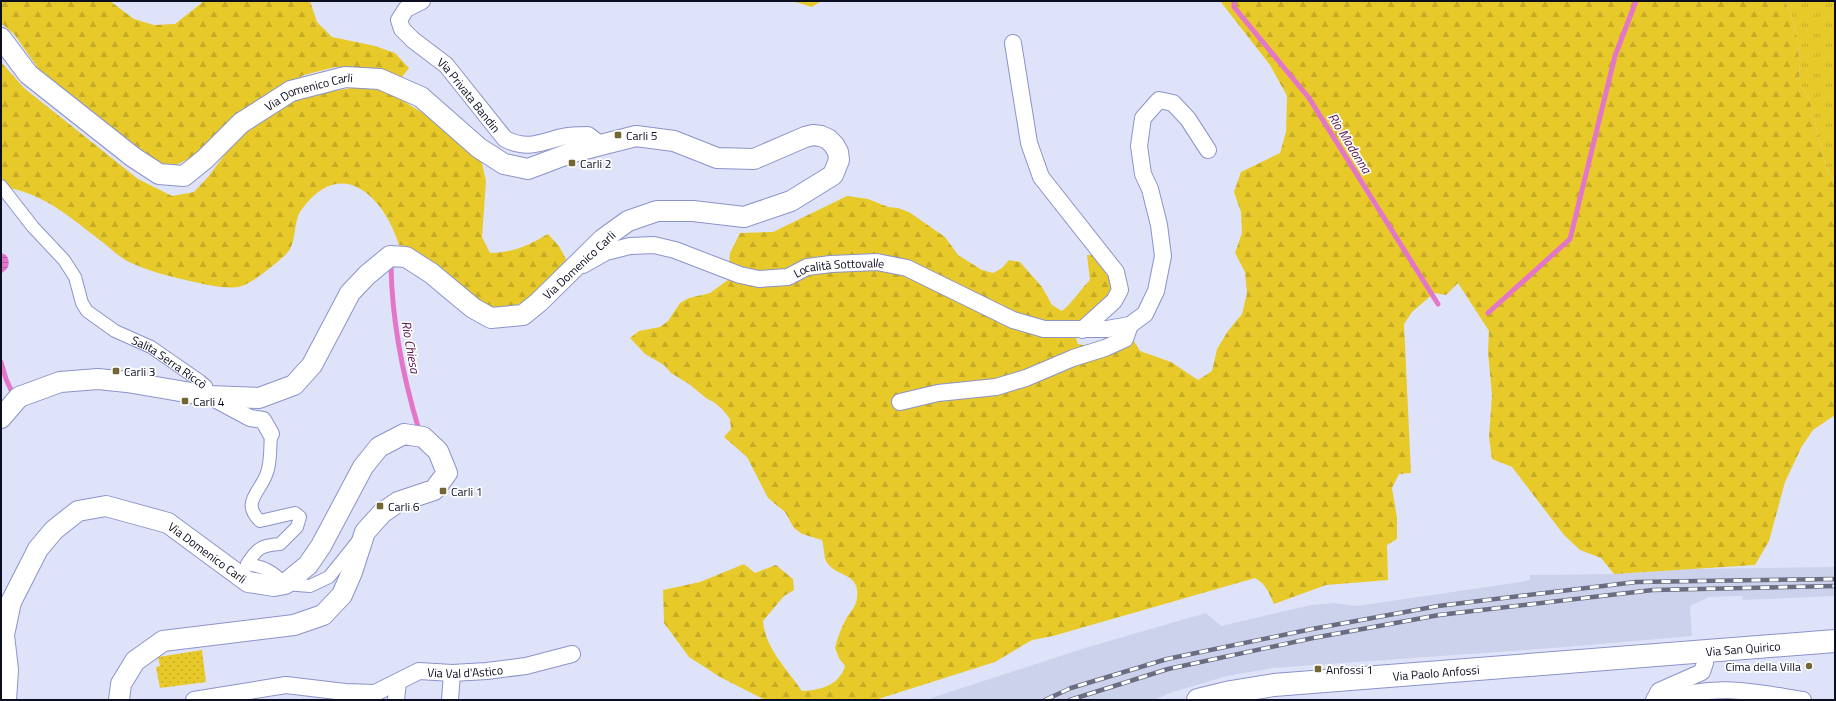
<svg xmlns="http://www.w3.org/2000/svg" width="1836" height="701" viewBox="0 0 1836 701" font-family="'Titillium Web',sans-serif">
<defs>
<pattern id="grass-tufts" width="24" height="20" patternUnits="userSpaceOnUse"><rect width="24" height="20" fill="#e8c92a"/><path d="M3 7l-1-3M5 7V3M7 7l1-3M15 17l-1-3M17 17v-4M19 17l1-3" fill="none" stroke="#c6ab25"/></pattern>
<pattern id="forest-firs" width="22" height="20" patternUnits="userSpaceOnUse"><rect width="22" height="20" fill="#e8c92a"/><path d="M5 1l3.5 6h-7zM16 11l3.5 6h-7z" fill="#c6ab25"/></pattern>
<pattern id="park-dots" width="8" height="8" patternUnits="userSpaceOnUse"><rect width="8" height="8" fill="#e8c92a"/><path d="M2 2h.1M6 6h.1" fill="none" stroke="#c6ab25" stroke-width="1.8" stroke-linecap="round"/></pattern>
<pattern id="water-rules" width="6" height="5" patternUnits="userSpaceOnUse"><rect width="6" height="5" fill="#e476ca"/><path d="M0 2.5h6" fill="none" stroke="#b75fa4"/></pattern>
</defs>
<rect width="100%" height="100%" fill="#dfe3fa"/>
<path fill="#cdd2ec" d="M 1835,567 L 1835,596 L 1743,600 L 1742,596 L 1709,597 L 1690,606 L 1692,636 L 1567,647 L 1273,668 L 1227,676 L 1170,693 L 1154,700 L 925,700 L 1088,647 L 1206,613 L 1221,626 L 1311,605 L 1335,603 L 1356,606 L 1514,583 L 1530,580 L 1530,575 L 1614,574 L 1689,569 Z"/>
<path fill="url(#grass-tufts)" d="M 1785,1 L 1835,1 L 1835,182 L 1826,167 L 1810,101 L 1800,84 L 1798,41 L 1793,20 Z"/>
<path fill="url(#forest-firs)" d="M 1,1 L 110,1 L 134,19 L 154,25 L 175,24 L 204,1 L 310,1 L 317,22 L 332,37 L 375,46 L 395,53 L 409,68 L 402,77 L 393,76 L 379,70 L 358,67 L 335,67 L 304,75 L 278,88 L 196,155 L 176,165 L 160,164 L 40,71 L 14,34 L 1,23 Z
M 792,1 L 821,1 L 812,7 Z
M 1220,1 L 1785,1 L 1793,20 L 1798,41 L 1800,84 L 1810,101 L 1826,167 L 1835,182 L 1835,415 L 1813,430 L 1802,446 L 1785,482 L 1769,541 L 1755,565 L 1614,574 L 1601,558 L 1580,550 L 1564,535 L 1512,467 L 1492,459 L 1489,437 L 1492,395 L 1488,352 L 1489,331 L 1458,283 L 1446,295 L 1434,293 L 1412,312 L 1404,324 L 1411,473 L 1399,474 L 1392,488 L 1397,518 L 1397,539 L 1387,545 L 1388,580 L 1326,585 L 1274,604 C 1269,593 1266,584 1255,578 L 1053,636 L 1032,640 L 995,662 L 875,700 L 765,700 L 720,677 L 689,657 L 664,623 L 663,590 L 700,582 L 744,564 L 755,573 L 776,565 L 793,579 L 794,590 L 784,596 L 763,621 C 765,648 787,669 802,691 C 822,690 839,685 845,666 L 839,658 L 835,648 C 837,638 841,629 846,619 C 850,612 856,607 857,598 C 861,572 834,577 826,561 C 824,558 824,546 822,540 L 802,534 L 794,528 L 785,512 L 768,498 L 747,457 L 724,437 L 731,429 L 730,419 L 723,410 L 715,403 L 706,398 L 689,384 L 671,373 L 664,365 L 645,354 L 630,338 L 639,331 L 660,327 L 668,321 L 680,303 L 689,298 L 710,293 L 728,280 L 730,253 L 740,233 L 773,232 L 847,196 L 868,199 L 888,207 L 898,208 L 909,212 L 945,237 L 958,255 L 982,270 L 993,273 L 1002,268 L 1009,260 L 1020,262 L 1042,287 L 1052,305 L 1062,311 C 1073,302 1080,290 1090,280 L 1087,255 L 1097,255 C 1104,261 1114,276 1113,285 C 1111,299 1084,322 1074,333 L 1078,344 L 1088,346 L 1134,341 L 1140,351 L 1171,362 L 1198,380 L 1212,371 L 1217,349 L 1228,331 L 1242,314 L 1247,293 L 1245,272 L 1235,253 L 1242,233 L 1241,212 L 1234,192 L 1241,172 L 1280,153 L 1286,132 L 1287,96 L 1270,65 Z
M 1,62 L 24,88 L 138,179 L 172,196 L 194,192 L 208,177 L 229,149 L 248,130 L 278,108 L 310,95 L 357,87 L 381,90 L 405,102 L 436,121 L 481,159 L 486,181 L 482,237 L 490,253 C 515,252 527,246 548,234 L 559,246 L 567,261 L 547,285 L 526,301 L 506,309 L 486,306 L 410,247 L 399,245 C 385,198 342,154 302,209 C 293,220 297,241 288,252 C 281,260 251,284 242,286 C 228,290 208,285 194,282 C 172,277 147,271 127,261 C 120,257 112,250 105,244 C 73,220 43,191 1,187 Z"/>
<path fill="url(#park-dots)" d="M 202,650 L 206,682 L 160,688 L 156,667 L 160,666 L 158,657 Z"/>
<path fill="url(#water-rules)" d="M 1,253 L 6,255 C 11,262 9,270 1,273 Z"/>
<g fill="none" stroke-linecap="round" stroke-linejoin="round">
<path stroke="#e476ca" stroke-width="5" d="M 1234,1 L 1234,7 L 1309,98 L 1438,304
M 391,266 C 392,322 403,377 419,430
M 1488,313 L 1570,239 L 1615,56 L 1636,1
M 1,362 L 6,379 L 12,392"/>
<defs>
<g id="pedestrian">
<path id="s1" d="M 1,186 L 33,227 L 64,260 L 75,277 L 82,303 L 87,311 L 115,331 L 151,347 L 200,381 L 206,386 L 209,396"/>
<path d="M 271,434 C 270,445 271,458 268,469 C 264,490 239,501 260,521 L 295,513 L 300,517 L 297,527 L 280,544 C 262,545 257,548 247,564 C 265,567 272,571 285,584 L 310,586 L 329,577 L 358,541"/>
</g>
<g id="minor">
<path id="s2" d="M 422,1 L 406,9 L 399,20 L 402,29 L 413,40 L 446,65 L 505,139 C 528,150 539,143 562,137 C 571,135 579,135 588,135 L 601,145"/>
<path d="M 1013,43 L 1029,143 L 1041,177 L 1116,272 L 1120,290 L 1114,301 L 1082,330"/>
<path id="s3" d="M 583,265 L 606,252 L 630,246 L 654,245 L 675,250 L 740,275 L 759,279 L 788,277 L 807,267 L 831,264 L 877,262 L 907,268 L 1013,320 L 1044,329 L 1107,329 L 1130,325"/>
<path d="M 211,397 L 250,418 L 263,420 L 271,434"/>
<path d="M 900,402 L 938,393 L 996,387 L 1026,378 L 1073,358 L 1105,348 L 1125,339 L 1130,325 L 1145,314 L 1156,291 L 1163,256 L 1159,225 L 1150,189 L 1143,174 L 1139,146 L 1143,118 L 1159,100 L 1173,103 L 1188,119 L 1208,150"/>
<path id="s4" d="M 194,700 L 286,685 L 345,692 L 375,693 L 419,671 L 452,673 L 487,671 L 526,666 L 572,654"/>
<path d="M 396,700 L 398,682"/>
<path d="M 450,700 L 452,673"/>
<path d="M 1654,700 L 1659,691 L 1702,672 L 1705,663 L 1704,651"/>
<path d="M 1670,700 C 1713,682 1758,693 1803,700"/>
</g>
<g id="tertiary">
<path id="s5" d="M 1,38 L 28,74 L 133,157 L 159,174 L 184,176 L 205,159 L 241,123 L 291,91 L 345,77 L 380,79 L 421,97 L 479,148 L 504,164 L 528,169 L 573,152 L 636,136 L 674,141 L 717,158 L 754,159 L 805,137 L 813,135 L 821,136 L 828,139 L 834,145 L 838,152 L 839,160 L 833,175 L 791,201 L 744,217 L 693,211 L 657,211 L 628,221 L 603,239 L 539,302 L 523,315 L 491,318 L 473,308 L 431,273 L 406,257 L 390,256 L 367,275 L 350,293 L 312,365 L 294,385 L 259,398 L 209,396 L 127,382 L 98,379 L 60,382 L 19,397 L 1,418"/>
<path id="s6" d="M 6,700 L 8,670 L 4,635 L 11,602 L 38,549 L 54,530 L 78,511 L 106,506 L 168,523 L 248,582 L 274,586 L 285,584 L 308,565 L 321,546 L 363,467 L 379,447 L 404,434 L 423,437 L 438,451 L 447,473 L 434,490 L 398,502 L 382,513 L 365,532 L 352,572 L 342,595 L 323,615 L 294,625 L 163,641 L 135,661 L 121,684 L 119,700"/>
</g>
<g id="secondary">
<path id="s7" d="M 1198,700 L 1231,692 L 1274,685 L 1835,641"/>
</g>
</defs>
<use href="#pedestrian" stroke="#8b93c9" stroke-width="14"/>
<use href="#minor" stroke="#8b93c9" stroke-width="18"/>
<use href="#tertiary" stroke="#8b93c9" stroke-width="22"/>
<use href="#secondary" stroke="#8b93c9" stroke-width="24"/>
<use href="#pedestrian" stroke="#fff" stroke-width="12"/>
<use href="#minor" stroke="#fff" stroke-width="16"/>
<use href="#tertiary" stroke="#fff" stroke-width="20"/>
<use href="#secondary" stroke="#fff" stroke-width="22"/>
<defs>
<path id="rail" d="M 1045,700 L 1071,688 L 1167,659 L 1312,629 L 1438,606 L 1636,582 L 1835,579
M 1070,700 L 1168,669 L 1313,638 L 1439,615 L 1653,590 L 1835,586"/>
</defs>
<use href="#rail" stroke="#6a6d82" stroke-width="4.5"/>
<use href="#rail" stroke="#fff" stroke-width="3" stroke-dasharray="9" stroke-linecap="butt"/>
</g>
<g fill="#726633" stroke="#fff" stroke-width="1.5">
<rect x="614" y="131" width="8" height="8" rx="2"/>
<rect x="568" y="159" width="8" height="8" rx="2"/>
<rect x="112" y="367" width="8" height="8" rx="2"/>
<rect x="181" y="397" width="8" height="8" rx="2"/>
<rect x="439" y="487" width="8" height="8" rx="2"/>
<rect x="376" y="502" width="8" height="8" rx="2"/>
<circle cx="1809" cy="666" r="4"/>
<rect x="1314" y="665" width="8" height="8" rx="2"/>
</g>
<g text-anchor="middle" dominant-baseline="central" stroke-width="3.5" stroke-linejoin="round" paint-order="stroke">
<g font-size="12" fill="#0b0d20" stroke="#fff">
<text stroke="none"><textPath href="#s5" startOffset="389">Via Domenico Carli</textPath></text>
<text stroke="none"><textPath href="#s2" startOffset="135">Via Privata Bandin</textPath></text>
<text transform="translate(579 265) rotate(-43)">Via Domenico Carli</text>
<text stroke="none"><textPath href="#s3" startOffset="268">Località Sottovalle</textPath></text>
<text stroke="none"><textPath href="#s1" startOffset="251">Salita Serra Riccò</textPath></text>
<text stroke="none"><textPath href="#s6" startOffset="356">Via Domenico Carli</textPath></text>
<text stroke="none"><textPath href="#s7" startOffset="548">Via San Quirico</textPath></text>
<text stroke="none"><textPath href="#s4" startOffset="278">Via Val d'Astico</textPath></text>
<text stroke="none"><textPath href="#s7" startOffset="240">Via Paolo Anfossi</textPath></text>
</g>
<g font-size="12" fill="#0b0d20" stroke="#fff" text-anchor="start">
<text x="626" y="135">Carli 5</text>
<text x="580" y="163">Carli 2</text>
<text x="124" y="371">Carli 3</text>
<text x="193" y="401">Carli 4</text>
<text x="451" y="491">Carli 1</text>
<text x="388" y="506">Carli 6</text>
<text x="1801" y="666" text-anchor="end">Cima della Villa</text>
<text x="1326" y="669">Anfossi 1</text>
</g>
<g font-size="13" font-style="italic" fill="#5a154c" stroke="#fff">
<text transform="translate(1350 143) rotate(58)">Rio Madonna</text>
<text transform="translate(411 347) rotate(80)">Rio Chiesa</text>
</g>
</g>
<rect width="1836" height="701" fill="none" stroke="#0b0d20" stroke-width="4"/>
</svg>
